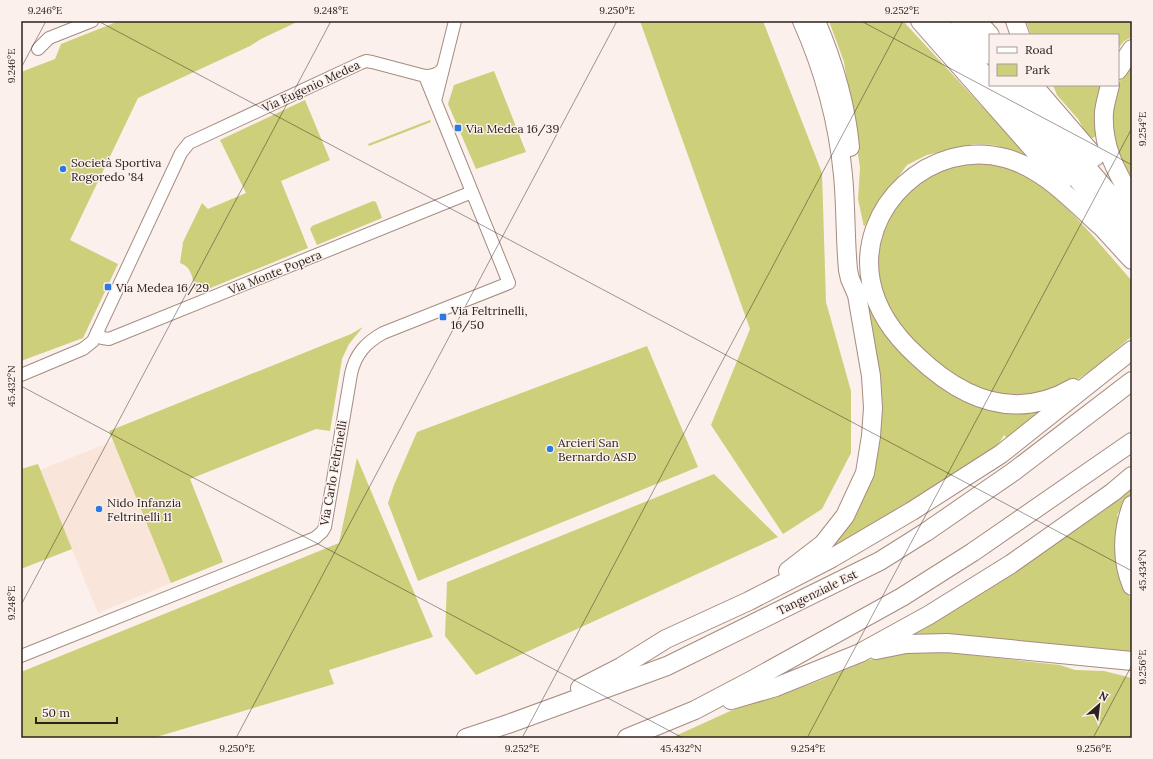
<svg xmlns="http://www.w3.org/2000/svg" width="1153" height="759" viewBox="0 0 1153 759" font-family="Lora,serif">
<rect width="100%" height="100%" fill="#fbf0eb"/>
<path fill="#fae5da" d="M 113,441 L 171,583 L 98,613 L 40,470 Z"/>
<path fill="#cdcf7a" d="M 119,21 L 299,21 L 261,39 L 250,46 L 138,98 L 70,240 L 118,264 L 83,338 L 21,361 L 21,72 L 55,59 L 61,44 Z
M 640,21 L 763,21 L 822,173 L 826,302 L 851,391 L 851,453 L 822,509 L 783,534 L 711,425 L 750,329 Z
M 829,21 L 903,21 L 1027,155 L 994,145 L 974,144 L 927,155 L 907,165 L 884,196 L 864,227 L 858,199 L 860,168 L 844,62 Z
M 1026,21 L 1132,21 L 1132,37 L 1124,41 L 1118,49 L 1118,35 L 1031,35 Z
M 1132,61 L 1132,184 C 1127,176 1122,169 1118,160 C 1115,153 1111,135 1111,127 C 1111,109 1119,73 1132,61 Z
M 494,71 L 526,152 L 476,169 L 448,104 L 454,85 Z
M 1053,85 L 1104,85 L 1101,135 L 1089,139 L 1078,119 L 1057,95 Z
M 305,100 L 330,160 L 281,181 L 308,248 L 196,294 C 193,282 193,267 180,263 L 183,242 L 202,203 L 208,209 L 246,193 L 220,140 Z
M 430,120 L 431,122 L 369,146 L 368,144 Z
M 966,160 C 983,163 1002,164 1017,171 C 1059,191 1101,246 1132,281 L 1132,336 L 1095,368 L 1067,386 L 1037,396 L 984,395 L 920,353 L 893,315 L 879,285 L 877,244 L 889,210 L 921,178 Z
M 373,201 L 376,202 L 382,218 L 317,245 L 310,229 L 312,226 Z
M 861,287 L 950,391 L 1056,401 L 1008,439 L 1004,435 L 998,445 L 994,449 C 934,488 873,527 810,561 L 869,474 Z
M 363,327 L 349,344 L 342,359 L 330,431 L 316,429 L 190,479 L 223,562 L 171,583 L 109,431 L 351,334 Z
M 647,346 L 698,467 L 418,581 L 388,503 L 394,485 L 417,432 Z
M 357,458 L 433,637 L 329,670 L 334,684 L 153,738 L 21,738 L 21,672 L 339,543 Z
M 38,464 L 72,549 L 21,569 L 21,469 Z
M 714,474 L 778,537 L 476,675 L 445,636 L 447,582 Z
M 1132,484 L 1132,492 L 1117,515 L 1120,521 L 1123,583 L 1132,602 L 1132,654 L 907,637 Z
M 924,650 L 1060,665 L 1075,670 L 1104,671 L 1132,678 L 1132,738 L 671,738 L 739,707 L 776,697 L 821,680 L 868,660 Z"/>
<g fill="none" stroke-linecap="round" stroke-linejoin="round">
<defs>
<path id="minor" d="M 38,49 L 49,38 L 92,21
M 435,101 L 455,21
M 97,332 L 102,338 L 109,339 L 472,192
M 21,375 L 83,349 L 93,341 L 181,153 L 189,143 L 361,63 L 366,61 L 372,62 L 425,76 C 432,76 439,75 443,68
M 21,656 L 315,538 L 322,532 L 325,527 L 351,374 C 355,355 365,343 383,333 L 509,283 L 425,76"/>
<path id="highway" d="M 816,21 C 833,61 846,104 850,147
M 920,21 L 1062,182
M 937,21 L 990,81
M 960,21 L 990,55
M 977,21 L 990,35
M 1015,21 L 1020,35
M 1118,70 L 1132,49
M 994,85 L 1132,241
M 1016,85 L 1132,220
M 1033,85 L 1095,157
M 1110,85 C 1108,94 1105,103 1104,112 C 1102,146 1115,170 1132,198
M 1099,224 L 1132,260
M 1073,388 C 1015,422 962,399 917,356 C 895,336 877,312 871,282 C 856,207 931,138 1005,158 C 1046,169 1076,205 1107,232
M 1132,505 C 1122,531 1121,560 1132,586
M 788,571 L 823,544 L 845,516 L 865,473 L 871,436 L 873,408 L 871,376 L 857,295 L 850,279 L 848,270 C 845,238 846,206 843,175 C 838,123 823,68 802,21
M 876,650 L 906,644 L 947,643 L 1132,661
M 580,688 L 621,667 L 666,639 L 749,601 L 832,558 L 912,511 L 1001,454 L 1132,350
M 731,700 L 776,687 L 860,653 L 929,615 L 1011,564 L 1113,492 L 1132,476
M 466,738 L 508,724 L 667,666 L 880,561 L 926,532 L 1013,472 L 1132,381
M 627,738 L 695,710 L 752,680 L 902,597 L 973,552 L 1132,442"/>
</defs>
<use href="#minor" stroke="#a58c7f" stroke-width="14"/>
<use href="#highway" stroke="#a58c7f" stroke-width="20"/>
<use href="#minor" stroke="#fff" stroke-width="12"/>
<use href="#highway" stroke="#fff" stroke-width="18"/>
</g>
<path fill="none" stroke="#2c221d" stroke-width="1" stroke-opacity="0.45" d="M 98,21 L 1132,571M 861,21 L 1132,165M 21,68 L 46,21M 21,386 L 683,738M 21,605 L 331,21M 236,738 L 617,21M 522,738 L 903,21M 807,738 L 1132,128M 1093,738 L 1132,665"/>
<g fill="#297ae5" stroke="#fbf0eb" stroke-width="1.5">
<rect x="454" y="124" width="8" height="8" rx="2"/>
<circle cx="63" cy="169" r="4"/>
<rect x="104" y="283" width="8" height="8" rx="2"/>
<rect x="439" y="313" width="8" height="8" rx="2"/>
<circle cx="550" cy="449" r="4"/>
<circle cx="99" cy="509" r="4"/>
</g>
<g text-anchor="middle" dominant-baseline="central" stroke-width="3" stroke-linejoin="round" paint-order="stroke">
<g font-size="12" fill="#2c221d" stroke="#fbf0eb">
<text transform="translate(311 86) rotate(-25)">Via Eugenio Medea</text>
<text transform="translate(275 272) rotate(-22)">Via Monte Popera</text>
<text transform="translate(333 473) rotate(-80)">Via Carlo Feltrinelli</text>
<text transform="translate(817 592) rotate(-26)">Tangenziale Est</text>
</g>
<g font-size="12" fill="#2c221d" stroke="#fbf0eb" text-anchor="start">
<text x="466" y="128">Via Medea 16/39</text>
<text x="71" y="162">Società Sportiva<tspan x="71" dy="14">Rogoredo '84</tspan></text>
<text x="116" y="287">Via Medea 16/29</text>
<text x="451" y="310">Via Feltrinelli,<tspan x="451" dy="14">16/50</tspan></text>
<text x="558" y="442">Arcieri San<tspan x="558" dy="14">Bernardo ASD</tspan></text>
<text x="107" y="502">Nido Infanzia<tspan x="107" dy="14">Feltrinelli 11</tspan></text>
</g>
</g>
<rect width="1153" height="759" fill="none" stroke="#fbf0eb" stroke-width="44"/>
<rect x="989" y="34" width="130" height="52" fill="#fbf0eb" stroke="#a89e99"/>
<rect x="997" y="47" width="20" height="6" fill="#ffffff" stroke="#a89e99"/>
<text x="1025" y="54" font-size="12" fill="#2c221d">Road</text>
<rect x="997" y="64" width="20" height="12" fill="#cdcf7a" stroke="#a89e99"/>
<text x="1025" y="74" font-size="12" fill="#2c221d">Park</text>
<g transform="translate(1099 705) rotate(28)" stroke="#fbf0eb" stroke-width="3" paint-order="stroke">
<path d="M0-3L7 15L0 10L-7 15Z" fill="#2c221d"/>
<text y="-6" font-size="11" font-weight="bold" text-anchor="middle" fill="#2c221d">N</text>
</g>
<path d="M36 717v6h81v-6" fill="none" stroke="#2c221d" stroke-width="2"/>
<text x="42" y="717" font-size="12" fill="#2c221d" stroke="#fbf0eb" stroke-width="3" paint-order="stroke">50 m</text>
<rect x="22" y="22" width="1109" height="715" fill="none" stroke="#2c221d" stroke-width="1.5"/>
<g font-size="10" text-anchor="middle" fill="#2c221d">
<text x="45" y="14">9.246°E</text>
<text x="331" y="14">9.248°E</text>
<text x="617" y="14">9.250°E</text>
<text x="902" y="14">9.252°E</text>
<text transform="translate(11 66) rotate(-90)" y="4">9.246°E</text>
<text transform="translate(1142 129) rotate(-90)" y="4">9.254°E</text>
<text transform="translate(11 386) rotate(-90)" y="4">45.432°N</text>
<text transform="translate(1142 570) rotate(-90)" y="4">45.434°N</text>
<text transform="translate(11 603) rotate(-90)" y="4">9.248°E</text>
<text transform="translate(1142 667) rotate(-90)" y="4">9.256°E</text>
<text x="237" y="752">9.250°E</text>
<text x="522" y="752">9.252°E</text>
<text x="681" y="752">45.432°N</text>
<text x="808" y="752">9.254°E</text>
<text x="1094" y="752">9.256°E</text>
</g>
</svg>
